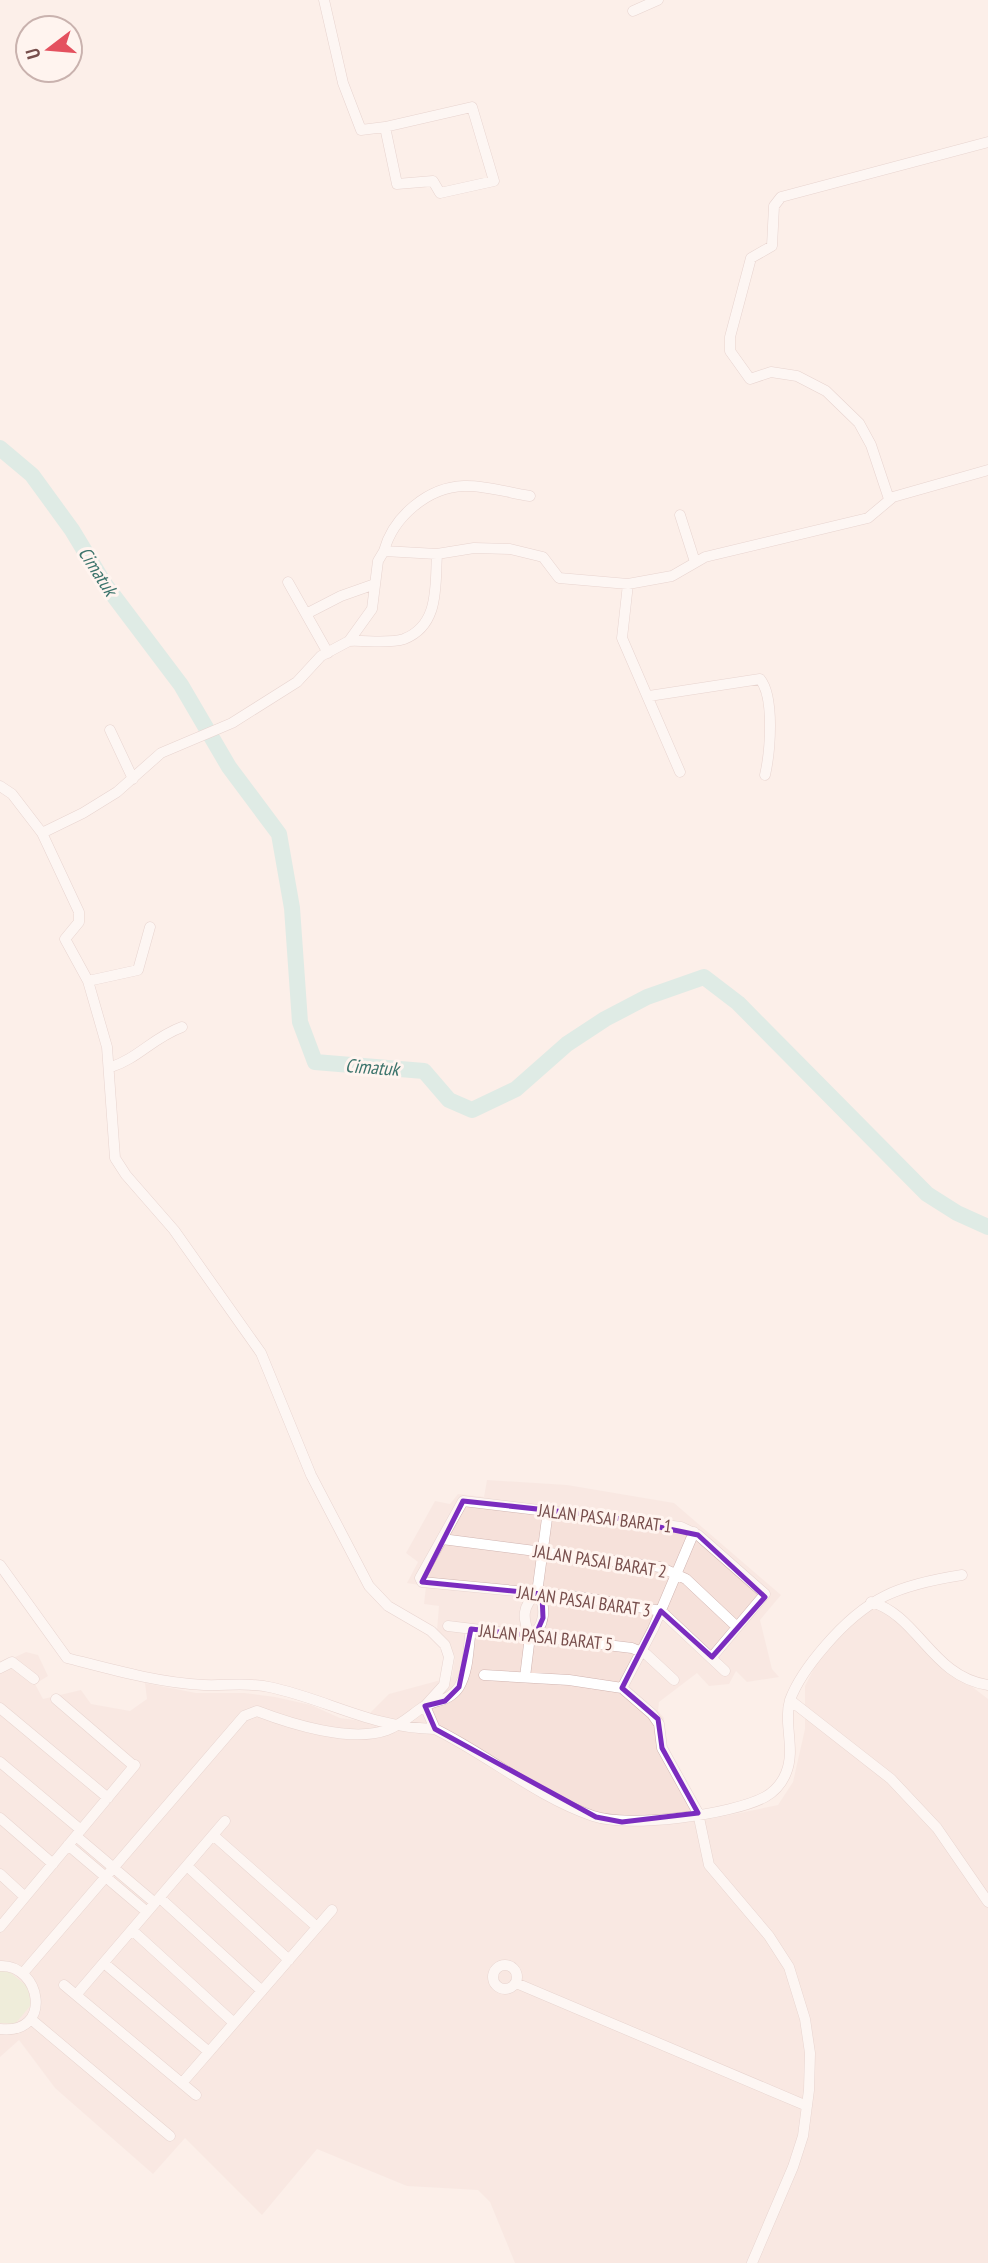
<svg xmlns="http://www.w3.org/2000/svg" width="988" height="2263" viewBox="0 0 988 2263" font-family="'PT Sans Narrow',sans-serif">
<rect width="100%" height="100%" fill="#fcefe9"/>
<path fill="#f6e1da" d="M 487,1480 L 567,1485 L 674,1503 L 781,1595 L 760,1620 L 772,1669 L 779,1677 L 747,1682 L 736,1671 L 729,1684 L 709,1686 L 697,1673 L 659,1702 L 658,1711 L 664,1718 L 663,1739 L 705,1820 L 778,1805 L 793,1782 L 805,1729 L 805,1686 L 822,1652 L 851,1620 L 882,1599 L 924,1635 L 966,1682 L 988,1699 L 988,2263 L 515,2263 L 490,2202 L 478,2190 L 407,2186 L 317,2149 L 262,2215 L 185,2138 L 153,2174 L 55,2088 L 19,2040 L 0,2057 L 0,1664 L 26,1652 L 38,1655 L 48,1676 L 35,1684 L 43,1699 L 81,1690 L 91,1704 L 130,1711 L 147,1699 L 145,1683 L 196,1693 L 245,1693 L 275,1697 L 311,1705 L 340,1718 L 362,1721 L 389,1694 L 452,1677 L 455,1656 L 437,1630 L 439,1606 L 424,1604 L 426,1586 L 407,1583 L 418,1562 L 406,1553 L 435,1501 L 450,1504 L 458,1494 L 484,1497 Z"/>
<path fill="#e1eac7" d="M 6,1969 L 28,1987 L 31,2005 L 15,2024 L 0,2023 L 0,1970 Z"/>
<g fill="none" stroke-linecap="round" stroke-linejoin="round">
<path stroke="#bde6df" stroke-width="16" d="M 0,448 L 32,475 L 72,530 L 104,583 L 181,685 L 229,767 L 279,834 L 292,908 L 300,1022 L 315,1062 L 424,1071 L 449,1100 L 472,1110 L 516,1089 L 567,1044 L 605,1019 L 647,997 L 704,977 L 738,1003 L 927,1194 L 957,1213 L 988,1227"/>
<defs>
<path id="minor" d="M 324,0 L 343,83 L 361,130 L 385,127 L 397,184 L 433,181 L 440,193 L 494,181 L 472,107 L 385,127
M 633,11 L 658,0
M 889,499 L 871,445 L 859,423 L 826,391 L 797,376 L 771,372 L 750,379 L 730,351 L 730,337 L 751,258 L 772,246 L 774,206 L 781,197 L 988,142
M 680,515 L 695,562
M 384,551 C 393,517 428,487 464,486 C 485,485 509,493 530,496
M 288,582 L 328,653
M 628,584 L 622,638 L 680,772
M 306,614 L 341,596 L 375,584
M 349,641 C 365,640 389,644 404,639 C 440,625 435,585 437,554
M 649,696 L 760,679 C 775,697 770,753 765,775
M 110,730 L 133,779
M 0,786 L 12,794 L 42,833 L 83,813 L 117,792 L 161,753 L 232,723 L 297,682 L 321,656 L 349,641 L 372,609 L 378,561 L 384,551 L 437,554 L 474,548 L 510,549 L 543,557 L 559,578 L 628,584 L 672,576 L 705,557 L 868,518 L 893,497 L 988,470
M 42,833 L 79,912 L 79,922 L 65,939 L 88,981 L 107,1047 L 115,1158 L 126,1175 L 174,1230 L 261,1353 L 311,1475 L 369,1586 L 388,1606 L 431,1631 L 445,1645 L 449,1657 L 444,1685 L 425,1706 L 435,1729
M 88,981 L 138,970 L 150,927
M 111,1067 C 137,1059 154,1037 182,1027
M 442,1539 L 660,1567 L 686,1579 L 737,1627
M 0,1565 L 67,1658 C 110,1669 159,1683 204,1685 C 226,1686 247,1682 269,1687 C 327,1699 371,1728 435,1729 C 488,1755 537,1797 593,1816 C 629,1828 731,1815 765,1797 C 774,1792 782,1783 786,1773 C 796,1749 783,1723 790,1700 C 797,1681 812,1661 825,1646 C 867,1597 898,1585 962,1575
M 871,1602 C 918,1615 932,1677 988,1685
M 448,1626 L 632,1648 L 646,1654 L 674,1680
M 530,1636 C 522,1618 522,1606 537,1593
M 712,1657 L 765,1594 L 698,1535 L 681,1527 L 463,1501 L 420,1578 L 422,1582 L 580,1597 L 661,1611 L 725,1671
M 0,1668 L 12,1662 L 34,1679
M 484,1675 L 569,1680 L 622,1688 L 652,1714 L 659,1724 L 662,1748 L 698,1813 L 709,1865 L 769,1936 L 789,1967 L 805,2019 L 810,2053 L 809,2090 L 803,2136 L 793,2167 L 752,2263
M 525,1677 L 530,1636 C 545,1628 547,1606 537,1593 L 548,1511
M 622,1688 L 653,1629 L 694,1532
M 56,1699 L 134,1766
M 790,1700 L 891,1779 L 937,1828 L 988,1902
M 0,1708 L 108,1798
M 0,1762 L 81,1830
M 0,1818 L 53,1864
M 213,1835 L 317,1927
M 76,1836 L 155,1903
M 68,1845 L 147,1912
M 187,1866 L 289,1960
M 0,1874 L 25,1897
M 160,1898 L 262,1991
M 0,1927 L 135,1765
M 132,1930 L 234,2023
M 104,1963 L 209,2052
M493 1977a12 12 0 1 1 24 0a12 12 0 1 1-24 0Z
M 0,1966 C 41,1964 54,2035 0,2029
M 23,1973 L 244,1716 L 257,1711 C 291,1724 351,1743 387,1730 C 401,1725 411,1715 423,1707 C 437,1699 449,1702 459,1687 C 469,1670 468,1648 471,1629
M 516,1983 L 807,2106
M 64,1985 L 196,2095
M 76,1995 L 225,1821
M 32,2020 L 170,2136
M 182,2083 L 332,1910"/>
</defs>
<use href="#minor" stroke="#d1b5b1" stroke-width="11"/>
<use href="#minor" stroke="#fff" stroke-width="10"/>
</g>
<path d="M0 0H988V2263H0ZM 463,1501 L 611,1517 L 698,1535 L 765,1597 L 712,1657 L 661,1611 L 622,1688 L 658,1719 L 662,1748 L 698,1813 L 622,1822 L 596,1817 L 435,1729 L 425,1706 L 445,1701 L 459,1687 L 471,1629 L 535,1636 L 543,1618 L 542,1594 L 422,1582 Z" fill="#fcefe9" fill-opacity=".55" fill-rule="evenodd"/>
<path fill="none" stroke="#7b2cbf" stroke-width="5" stroke-linejoin="round" d="M 463,1501 L 611,1517 L 698,1535 L 765,1597 L 712,1657 L 661,1611 L 622,1688 L 658,1719 L 662,1748 L 698,1813 L 622,1822 L 596,1817 L 435,1729 L 425,1706 L 445,1701 L 459,1687 L 471,1629 L 535,1636 L 543,1618 L 542,1594 L 422,1582 Z"/>
<g text-anchor="middle" dominant-baseline="central" stroke-width="6" stroke-linejoin="round" paint-order="stroke">
<g font-size="18" fill="#774e4c" stroke="#fff4ef">
<text transform="translate(605 1518) rotate(7)">JALAN PASAI BARAT 1</text>
<text transform="translate(600 1561) rotate(9)">JALAN PASAI BARAT 2</text>
<text transform="translate(584 1601) rotate(8)">JALAN PASAI BARAT 3</text>
<text transform="translate(546 1637) rotate(6)">JALAN PASAI BARAT 5</text>
</g>
<g font-size="19" font-style="italic" fill="#3c746c" stroke="#fff4ef">
<text transform="translate(98 571) rotate(57)">Cimatuk</text>
<text transform="translate(372 1067) rotate(4)">Cimatuk</text>
</g>
</g>
<g transform="translate(49 49) rotate(254)"><circle r="33" fill="#fff4ef" stroke="#c9b2ae" stroke-width="2"/>
<path d="M0-5L12 26L0 18L-12 26Z" fill="#e4515f"/>
<text y="-10" font-size="19" font-weight="bold" text-anchor="middle" fill="#774e4c">U</text>
</g>
</svg>
